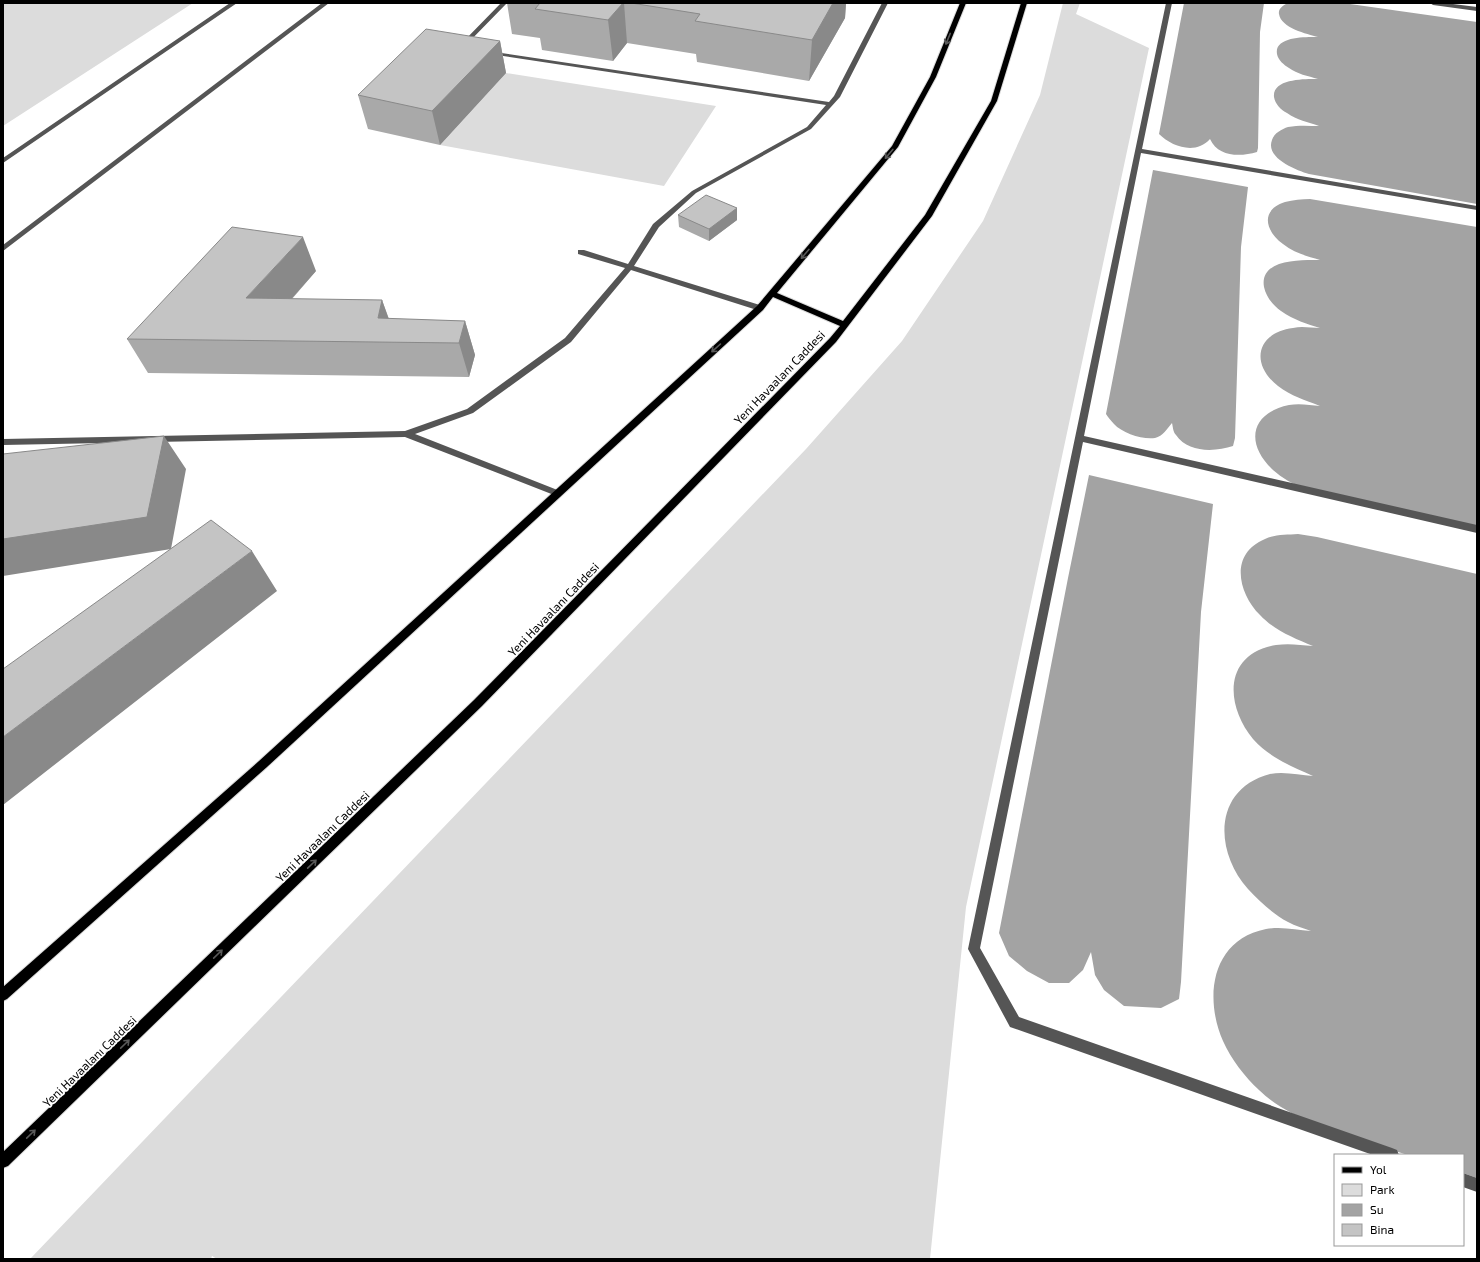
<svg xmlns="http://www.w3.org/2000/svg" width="1480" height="1262" viewBox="0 0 1480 1262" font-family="'Exo 2',sans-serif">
<rect width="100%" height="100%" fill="#fff"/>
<path fill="#dcdcdc" d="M 3,3 L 193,3 L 3,126 Z
M 1063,3 L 1080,3 L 1076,14 L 1149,48 L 966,907 L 930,1259 L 217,1259 L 212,1256 L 211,1259 L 30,1259 L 806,449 L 902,341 L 983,221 L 1040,95 Z
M 506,73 L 716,106 L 664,186 L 440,145 Z"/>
<path fill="#a3a3a3" d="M 1184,3 L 1264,3 L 1260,32 L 1258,148 L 1257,152 C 1240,157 1218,157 1210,139 C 1196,155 1172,147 1159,134 Z
M 1288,3 L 1343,3 L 1477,22 L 1477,204 L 1309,174 C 1296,170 1265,158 1272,140 C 1274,133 1282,129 1288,127 C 1299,125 1309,126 1319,126 C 1308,122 1297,120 1287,113 C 1281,110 1275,104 1274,97 C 1272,78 1307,79 1318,79 C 1308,76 1297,74 1289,68 C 1284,65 1278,60 1277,54 C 1274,36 1307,37 1318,37 C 1307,34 1281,28 1279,14 C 1278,9 1283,5 1288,3 Z
M 1153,170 L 1248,187 L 1241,247 L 1235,438 L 1233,446 C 1215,452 1188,453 1176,435 C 1173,432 1173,427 1172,423 C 1167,429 1163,436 1155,438 C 1143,440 1122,433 1114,424 C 1111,421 1108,417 1106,414 Z
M 1310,199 L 1477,227 L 1477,530 L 1304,489 C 1293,484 1282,478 1273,470 C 1245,444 1250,413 1289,405 C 1299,403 1310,405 1320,406 C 1305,400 1291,396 1278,386 C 1250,364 1256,333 1293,328 C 1302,326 1311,328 1320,328 C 1307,324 1294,320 1281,311 C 1273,305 1266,297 1264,287 C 1259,258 1303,260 1320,260 C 1307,256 1294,253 1283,244 C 1265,231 1260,210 1285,202 C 1293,200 1302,199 1310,199 Z
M 1089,475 L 1213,504 L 1201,612 L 1181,982 L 1179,999 L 1161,1008 L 1124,1006 L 1104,990 L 1095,975 L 1091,952 L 1083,970 L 1069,983 L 1049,983 L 1027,971 L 1009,956 L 999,933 L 1068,578 Z
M 1298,534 L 1317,537 L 1477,574 L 1477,1178 L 1463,1173 L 1463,1155 C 1448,1155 1422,1158 1408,1155 C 1394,1151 1379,1145 1365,1140 C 1329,1128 1287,1118 1259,1090 C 1245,1077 1231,1059 1223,1041 C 1204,998 1211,940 1266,929 C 1282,926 1296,930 1311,931 C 1304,928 1295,926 1288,922 C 1273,914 1260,902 1248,889 C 1214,851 1213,789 1270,774 C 1284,771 1299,775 1313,776 C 1291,766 1270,758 1253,739 C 1225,705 1223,654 1276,645 C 1289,643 1300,645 1313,646 C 1294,638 1275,631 1260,615 C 1238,593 1229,554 1265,539 C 1275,534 1287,535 1298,534 Z"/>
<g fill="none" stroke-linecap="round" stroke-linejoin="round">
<defs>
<path id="major" d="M 960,3 L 966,3 L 936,77 L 898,147 L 777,293 L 843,321 L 925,215 L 991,101 L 1021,3 L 1027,3 L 997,101 L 932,216 L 836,342 L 482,706 L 8,1166 L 3,1168 L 3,1152 L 474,700 L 830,338 L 840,326 L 773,297 L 763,310 L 267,767 L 7,999 L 3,1001 L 3,987 L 259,761 L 757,306 L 892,146 L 930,77 Z"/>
</defs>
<use href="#major" stroke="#dbdbdb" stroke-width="2"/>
<path fill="#555" fill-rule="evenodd" d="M 230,3 L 237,3 L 3,163 L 3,158 Z
M 322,3 L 329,3 L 3,251 L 3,245 Z
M 501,3 L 507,3 L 465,46 L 461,46 L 461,44 Z
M 882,3 L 888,3 L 840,97 L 811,129 L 696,193 L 659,227 L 634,266 L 763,306 L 763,310 L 757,310 L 631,270 L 571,342 L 473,413 L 415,434 L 560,491 L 562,493 L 560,495 L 554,495 L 405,437 L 3,445 L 3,439 L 405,431 L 467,409 L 565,338 L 625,268 L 578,254 L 578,250 L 584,250 L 628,264 L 653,224 L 692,191 L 807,127 L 826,105 L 490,54 L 487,52 L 488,51 L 829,102 L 834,96 Z
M 1166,3 L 1172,3 L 1142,149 L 1477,206 L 1477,210 L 1141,153 L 1084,436 L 1477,525 L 1477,533 L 1083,442 L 980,948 L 1019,1017 L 1392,1148 L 1397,1150 L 1399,1155 L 1373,1155 L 1010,1027 L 968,949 Z
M 1430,3 L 1445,3 L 1477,7 L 1477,11 L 1433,5 Z
M 1463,1173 L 1477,1178 L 1477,1192 L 1463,1187 Z"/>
<use href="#major" fill="#000" fill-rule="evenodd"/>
</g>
<path fill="#a9a9a9" d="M 507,3 L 846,3 L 845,18 L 809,81 L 697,62 L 696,54 L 627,43 L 613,61 L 542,50 L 540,38 L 512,34 Z
M 500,41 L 506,73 L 440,145 L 368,129 L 358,95 Z
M 737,208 L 737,220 L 709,241 L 679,227 L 678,215 Z
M 316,271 L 292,299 L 382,300 L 389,319 L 465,321 L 475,355 L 469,377 L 148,373 L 127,339 Z"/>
<path fill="#898989" d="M 623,3 L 624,3 L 627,43 L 613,61 L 608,20 Z
M 833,3 L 846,3 L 845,18 L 809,81 L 812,40 Z
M 500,41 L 506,73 L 440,145 L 432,111 Z
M 737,208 L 737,220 L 709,241 L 709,229 Z
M 303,237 L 316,271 L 262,332 L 246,298 Z
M 382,300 L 394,334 L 378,318 Z
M 465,321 L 475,355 L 469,377 L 459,343 Z
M 164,436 L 186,469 L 171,549 L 3,576 L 3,539 Z
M 252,551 L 277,591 L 3,805 L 3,737 Z"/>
<path fill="#c4c4c4" stroke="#898989" d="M 540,3 L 623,3 L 608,20 L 535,9 Z
M 631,3 L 833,3 L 812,40 L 695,21 L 700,14 Z
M 426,29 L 500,41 L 432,111 L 358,95 Z
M 706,195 L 737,208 L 709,229 L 678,215 Z
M 232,227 L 303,237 L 246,298 L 382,300 L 378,318 L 465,321 L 459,343 L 127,339 Z
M 164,436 L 147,517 L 3,539 L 3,454 Z
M 211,520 L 252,551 L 3,737 L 3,669 Z"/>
<defs><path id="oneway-shaft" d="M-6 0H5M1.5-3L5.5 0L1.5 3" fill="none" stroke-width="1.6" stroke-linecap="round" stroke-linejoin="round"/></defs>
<g stroke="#595959">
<use href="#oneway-shaft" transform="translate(948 39) rotate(112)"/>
<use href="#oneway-shaft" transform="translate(889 154) rotate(130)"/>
<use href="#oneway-shaft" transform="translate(805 254) rotate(130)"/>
<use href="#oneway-shaft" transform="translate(716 348) rotate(138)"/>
<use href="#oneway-shaft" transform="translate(312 864) rotate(-44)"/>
<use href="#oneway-shaft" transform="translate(218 954) rotate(-44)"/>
<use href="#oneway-shaft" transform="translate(125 1044) rotate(-44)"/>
<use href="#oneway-shaft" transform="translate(31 1134) rotate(-44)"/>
</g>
<g text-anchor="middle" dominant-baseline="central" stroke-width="3.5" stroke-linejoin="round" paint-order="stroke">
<g font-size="12" fill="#000" stroke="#fff">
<text transform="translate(779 377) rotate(-46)">Yeni Havaalanı Caddesi</text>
<text transform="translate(553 609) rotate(-46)">Yeni Havaalanı Caddesi</text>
<text transform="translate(322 836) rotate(-44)">Yeni Havaalanı Caddesi</text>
<text transform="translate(89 1061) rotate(-44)">Yeni Havaalanı Caddesi</text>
</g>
</g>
<rect width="1480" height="1262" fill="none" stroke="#000000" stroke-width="8"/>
<rect x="1334" y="1154" width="130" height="92" fill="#ffffff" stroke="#999999"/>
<rect x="1342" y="1167" width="20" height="6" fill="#000000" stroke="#999999"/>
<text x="1370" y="1174" font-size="12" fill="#000000">Yol</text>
<rect x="1342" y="1184" width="20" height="12" fill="#dcdcdc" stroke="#999999"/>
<text x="1370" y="1194" font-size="12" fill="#000000">Park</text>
<rect x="1342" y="1204" width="20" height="12" fill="#a3a3a3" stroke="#999999"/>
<text x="1370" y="1214" font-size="12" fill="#000000">Su</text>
<rect x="1342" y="1224" width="20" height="12" fill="#c4c4c4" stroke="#999999"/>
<text x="1370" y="1234" font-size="12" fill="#000000">Bina</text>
</svg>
